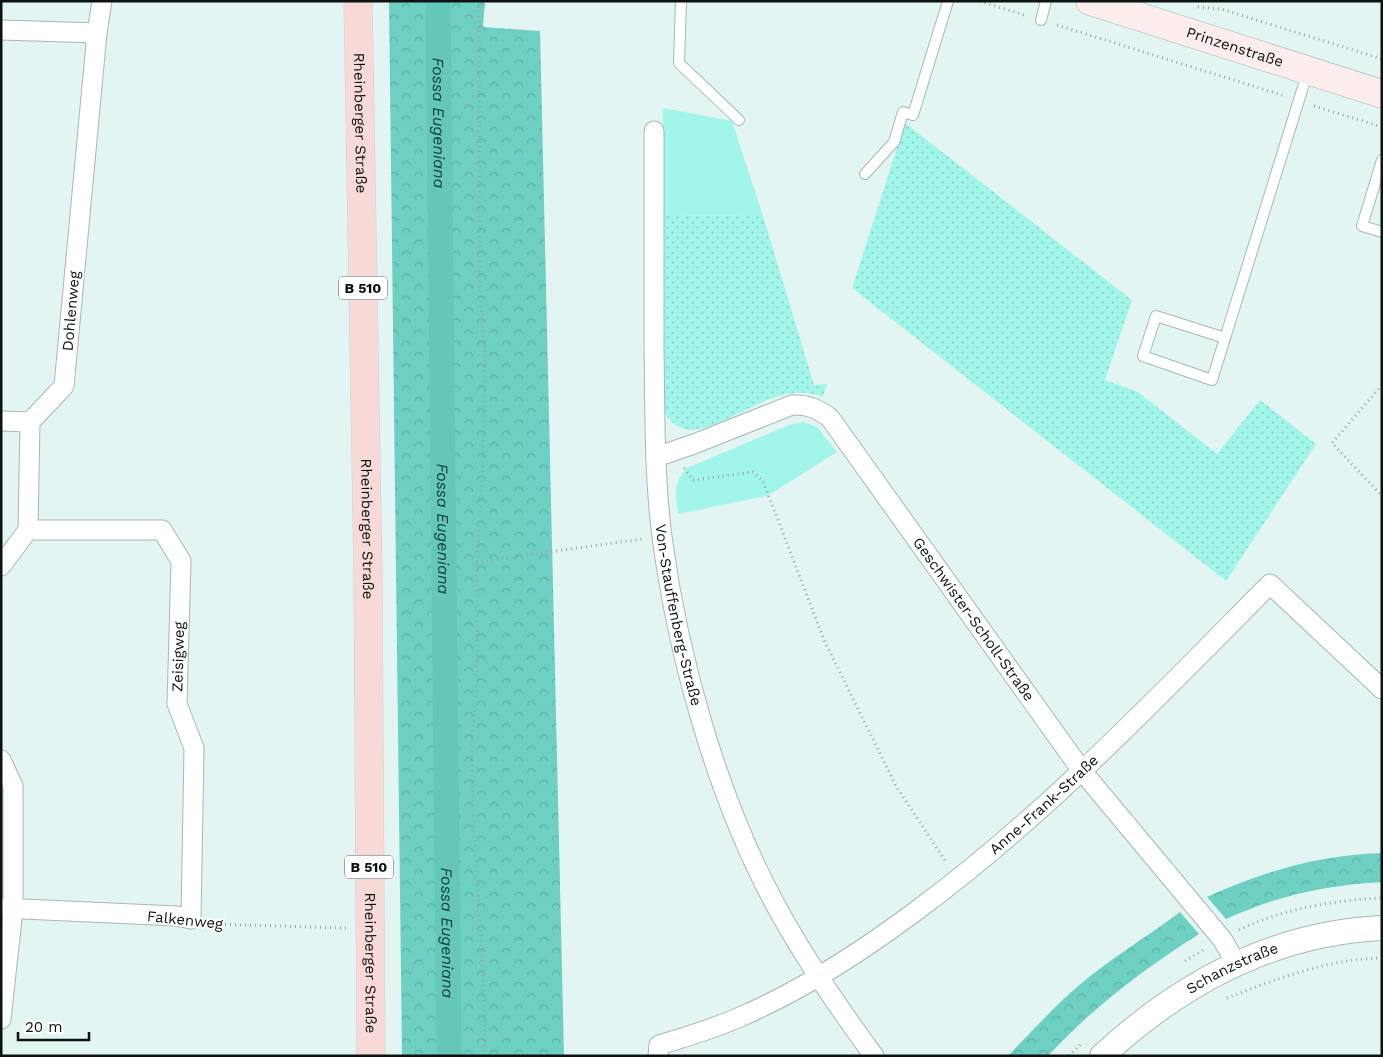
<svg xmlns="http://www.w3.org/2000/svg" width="1383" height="1057" viewBox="0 0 1383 1057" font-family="'Work Sans',sans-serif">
<defs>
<pattern id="grass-dots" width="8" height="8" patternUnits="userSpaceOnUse" patternTransform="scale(1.25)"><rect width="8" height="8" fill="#a1f5e9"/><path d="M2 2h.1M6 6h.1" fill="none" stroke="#89d1c7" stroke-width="1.8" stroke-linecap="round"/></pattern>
<pattern id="forest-crowns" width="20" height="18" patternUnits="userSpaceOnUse" patternTransform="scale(1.25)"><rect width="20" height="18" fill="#6dd0c2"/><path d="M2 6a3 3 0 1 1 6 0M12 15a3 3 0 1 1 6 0" fill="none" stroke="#5db2a6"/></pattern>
</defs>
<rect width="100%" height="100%" fill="#e3f5f2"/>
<path fill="url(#grass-dots)" d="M 905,123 L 1132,300 L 1105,380 L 1138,392 L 1217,454 L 1260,400 L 1316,444 L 1226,581 L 852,288 Z
M 662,215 L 763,216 L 814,385 L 827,384 L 823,397 C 778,379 737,423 694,430 C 679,430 667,422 663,407 Z"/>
<path fill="url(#forest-crowns)" d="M 389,1 L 485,1 L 483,27 L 540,31 L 564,1056 L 402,1056 Z
M 1382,853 L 1382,882 C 1328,885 1275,896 1226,919 L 1207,897 C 1264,871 1319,855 1382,853 Z
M 1180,912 L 1199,934 C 1144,969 1092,1008 1048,1056 L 1008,1056 C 1031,1032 1053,1008 1077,987 C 1108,960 1147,937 1180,912 Z"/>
<path fill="#a1f5e9" d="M 663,108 L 732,121 L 763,216 L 662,215 Z
M 803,422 L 817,427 L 837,452 L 767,496 L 678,514 C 676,496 673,482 687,468 L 789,425 Z"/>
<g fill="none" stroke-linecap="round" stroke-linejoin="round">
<path stroke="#64c7ba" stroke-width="25" id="s1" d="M 438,1 L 449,1056"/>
<defs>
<path id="service" d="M 681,1 L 679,63 L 739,120
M 1041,20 L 1046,1
M 1382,160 L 1362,226 L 1382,232
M 865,174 L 894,142 L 903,112 L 913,115 L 948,1
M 1225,338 L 1156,316 L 1143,356 L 1212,380 L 1308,71"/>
<g id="minor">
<path d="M 1,30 L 97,33 L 64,386 L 30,422 L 28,530 L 1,566"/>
<path d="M 97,33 L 102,1"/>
<path id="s2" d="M 654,131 C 654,203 654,274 654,346 C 655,409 654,474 662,537 C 678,657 717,797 775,904 C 804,958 838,1007 874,1056"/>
<path d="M 1,421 L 30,422"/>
<path id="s3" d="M 656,457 L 694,444 L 792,405 C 807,404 818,409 830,418 L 1082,771 L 1222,939 L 1236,963"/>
<path d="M 1,760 L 13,786 L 13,910 L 1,1019"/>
<path id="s4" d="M 1,908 L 177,916 L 191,919 L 194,748 L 177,704 L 181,561 L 162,530 L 28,530"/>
<path id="s5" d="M 658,1056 L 659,1045 C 686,1037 713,1029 740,1017 C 803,990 861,952 916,911 C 1046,815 1157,698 1270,584 L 1382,689"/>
</g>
<g id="tertiary">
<path id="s6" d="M 1102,1056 C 1181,983 1273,933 1382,928"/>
</g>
<g id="secondary">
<path id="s7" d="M 1090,1 L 1382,94"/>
</g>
<g id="primary">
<path id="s8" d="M 358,1 L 368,575 L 371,1056"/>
</g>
</defs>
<use href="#service" stroke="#a6b8b5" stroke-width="12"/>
<use href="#minor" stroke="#a6b8b5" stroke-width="21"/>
<use href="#tertiary" stroke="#a6b8b5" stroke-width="26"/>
<use href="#secondary" stroke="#a6b8b5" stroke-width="29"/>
<use href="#primary" stroke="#cfd0d0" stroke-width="29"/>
<path stroke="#98a6a3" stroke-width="3" stroke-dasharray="1 4" stroke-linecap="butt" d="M 479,1 L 480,297 L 485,355 L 483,467 L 477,562 L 477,679 L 472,739 L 473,815 L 484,997 L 485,1056
M 980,1 L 1024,15
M 1198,7 L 1221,9 L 1382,59
M 1057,25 L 1285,96
M 1314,106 L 1382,127
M 1382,385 L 1332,443 L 1382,496
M 684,468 L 693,480 L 753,472 L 763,481 L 824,640 L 896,786 L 946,862
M 477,562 L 642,539
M 210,924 L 346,928
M 1239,930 C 1283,909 1334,900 1382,898
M 1185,961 L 1203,950
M 1227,998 C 1276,979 1328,959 1382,958
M 1069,1056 L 1081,1044"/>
<use href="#service" stroke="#fff" stroke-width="10"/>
<use href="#minor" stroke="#fff" stroke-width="19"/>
<use href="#tertiary" stroke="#fff" stroke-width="24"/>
<use href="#secondary" stroke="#fbedeb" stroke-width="28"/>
<use href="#primary" stroke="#f7dad7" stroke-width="28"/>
</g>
<g text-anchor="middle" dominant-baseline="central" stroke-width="4" stroke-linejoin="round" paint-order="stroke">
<g fill="#fff" stroke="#565a59" stroke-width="1">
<rect x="339" y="276.5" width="48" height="23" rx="4"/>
<rect x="345" y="855.5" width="48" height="23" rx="4"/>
</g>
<g font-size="14" font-weight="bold" fill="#0d1312">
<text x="363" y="288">B 510</text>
<text x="369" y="867">B 510</text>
</g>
<g font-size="15" fill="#0d1312" stroke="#fff">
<text stroke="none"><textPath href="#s7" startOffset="152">Prinzenstraße</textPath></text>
<text stroke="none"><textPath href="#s8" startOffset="122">Rheinberger Straße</textPath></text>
<text transform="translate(71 311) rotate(-85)">Dohlenweg</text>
<text stroke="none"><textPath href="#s8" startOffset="528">Rheinberger Straße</textPath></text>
<text stroke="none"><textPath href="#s2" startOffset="486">Von-Stauffenberg-Straße</textPath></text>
<text stroke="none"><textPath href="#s3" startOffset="434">Geschwister-Scholl-Straße</textPath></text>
<text stroke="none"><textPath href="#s4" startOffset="456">Zeisigweg</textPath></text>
<text stroke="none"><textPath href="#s5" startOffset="469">Anne-Frank-Straße</textPath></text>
<text transform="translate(185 920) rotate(6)">Falkenweg</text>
<text stroke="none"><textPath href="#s8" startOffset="962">Rheinberger Straße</textPath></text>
<text stroke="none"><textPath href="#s6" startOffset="158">Schanzstraße</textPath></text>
</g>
<g font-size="16" font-style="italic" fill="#0f3d38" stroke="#fff">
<text stroke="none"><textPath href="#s1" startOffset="122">Fossa Eugeniana</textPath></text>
<text stroke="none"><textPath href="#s1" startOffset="528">Fossa Eugeniana</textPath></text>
<text stroke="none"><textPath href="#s1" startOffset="932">Fossa Eugeniana</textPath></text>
</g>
</g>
<rect width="1383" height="1057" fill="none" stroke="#0d1312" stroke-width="5"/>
<path d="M18 1032v8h71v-8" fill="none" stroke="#0d1312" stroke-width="2.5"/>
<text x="25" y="1032" font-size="15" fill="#0d1312" stroke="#ffffff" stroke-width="4" paint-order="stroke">20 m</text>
</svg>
